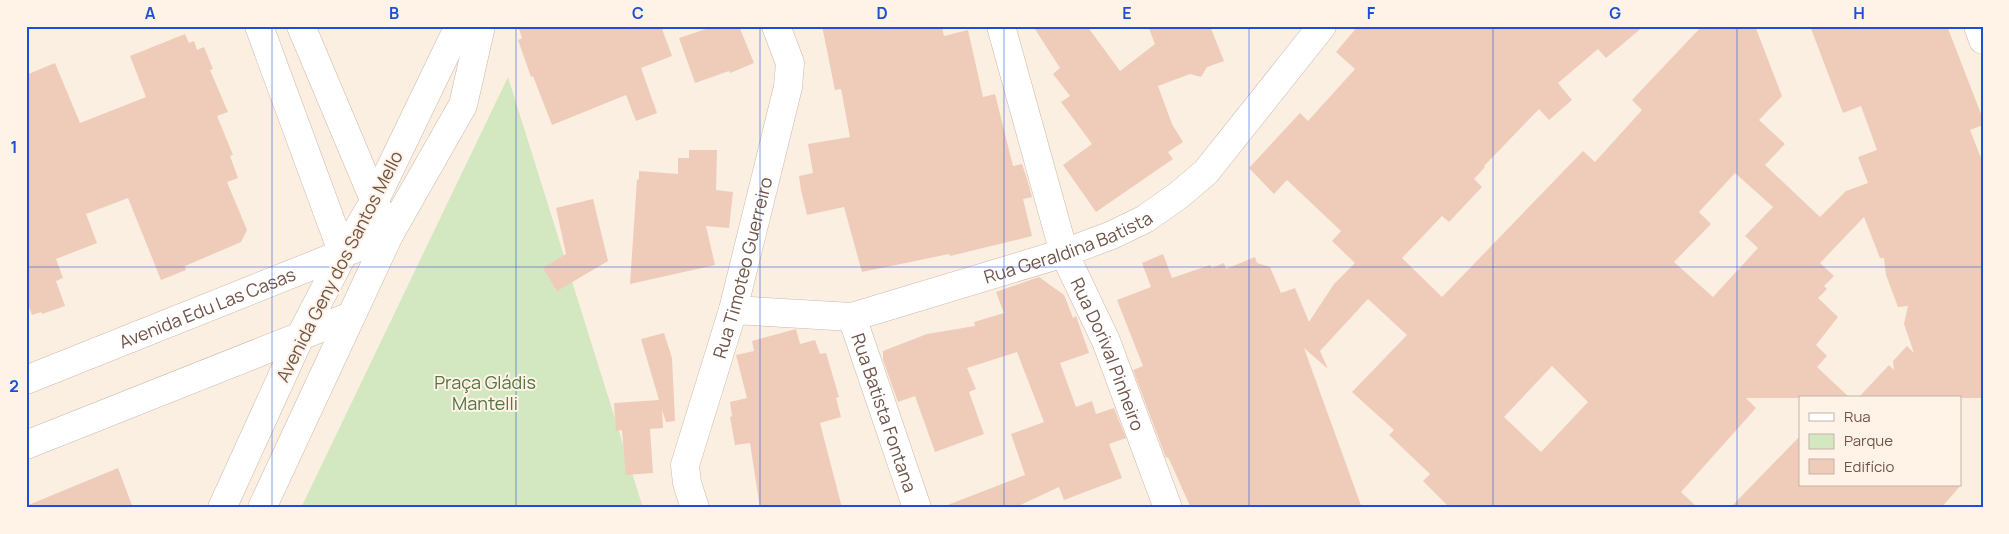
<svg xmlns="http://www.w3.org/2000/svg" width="2009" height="534" viewBox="0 0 2009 534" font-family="Manrope,sans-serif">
<rect width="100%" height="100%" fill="#fbefe1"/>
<path fill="#d3e7c0" d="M 508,77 L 643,508 L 301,508 Z"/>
<path fill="#efcbba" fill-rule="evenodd" d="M 518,26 L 661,26 L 672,56 L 641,68 L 657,113 L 636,121 L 626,95 L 552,125 L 533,76 L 531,77 L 518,40 L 522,38 Z
M 715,26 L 739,26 L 754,63 L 730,73 L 729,71 L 695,83 L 679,38 Z
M 822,26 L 942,26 L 944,36 L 968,30 L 983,97 L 995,94 L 1013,166 L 1022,164 L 1028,182 L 1032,197 L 1023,199 L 1032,236 L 950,256 L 949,254 L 862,272 L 844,207 L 807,215 L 801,190 L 799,176 L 813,173 L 808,144 L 850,137 L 841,89 L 835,90 Z
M 1033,26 L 1087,26 L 1120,71 L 1155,44 L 1148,26 L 1210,26 L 1224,61 L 1207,67 L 1201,77 L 1190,74 L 1158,86 L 1172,124 L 1183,142 L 1168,152 L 1173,159 L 1096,212 L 1063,165 L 1092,144 L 1061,102 L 1070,96 L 1053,74 L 1060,68 Z
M 1358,26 L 1644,26 L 1606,58 L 1598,49 L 1558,83 L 1572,100 L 1549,120 L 1539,109 L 1484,166 L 1485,167 L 1474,179 L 1482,187 L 1449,222 L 1442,216 L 1402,258 L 1442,297 L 1583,151 L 1595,162 L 1642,110 L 1632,100 L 1702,26 L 1755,26 L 1782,96 L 1759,120 L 1785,144 L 1765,165 L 1820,217 L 1846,191 L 1868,183 L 1858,157 L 1877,150 L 1861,106 L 1843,113 L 1810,26 L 1947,26 L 1983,119 L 1983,125 L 1970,130 L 1983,163 L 1983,398 L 1858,398 L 1889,365 L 1894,370 L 1893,361 L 1907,346 L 1914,353 L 1904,324 L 1908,306 L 1898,307 L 1886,275 L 1884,258 L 1880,258 L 1864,217 L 1820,263 L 1834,276 L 1824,286 L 1827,289 L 1818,298 L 1838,317 L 1816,345 L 1827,356 L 1817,367 L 1850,398 L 1746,398 L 1756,408 L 1681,492 L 1698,508 L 1450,508 L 1423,481 L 1430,474 L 1389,435 L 1394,430 L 1352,392 L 1407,335 L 1368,299 L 1320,351 L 1328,369 L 1304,348 L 1362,508 L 1191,508 L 1168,457 L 1166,458 L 1133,370 L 1143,366 L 1117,300 L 1151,287 L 1142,263 L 1163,254 L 1172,278 L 1210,265 L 1212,268 L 1224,263 L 1226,269 L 1255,257 L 1257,263 L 1270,267 L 1281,293 L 1295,288 L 1309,322 L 1334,284 L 1355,263 L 1332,241 L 1341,231 L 1287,180 L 1274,194 L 1249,168 L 1300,113 L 1308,121 L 1355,69 L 1336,52 ZM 1735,173 L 1773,207 L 1745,236 L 1758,248 L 1713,297 L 1674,262 L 1711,224 L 1699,212 ZM 1552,366 L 1588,402 L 1541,452 L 1504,417 Z
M 185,34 L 189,43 L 194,41 L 197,50 L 204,47 L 213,69 L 210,70 L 228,112 L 217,116 L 233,155 L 230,156 L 238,178 L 227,182 L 247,230 L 241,242 L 185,266 L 186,270 L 161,280 L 128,198 L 86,214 L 97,243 L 56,259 L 63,278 L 56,281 L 65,306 L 42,314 L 41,312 L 32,315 L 26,299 L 26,75 L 55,63 L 80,123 L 146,97 L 130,56 Z
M 689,150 L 717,150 L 716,190 L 733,192 L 729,228 L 706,226 L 715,265 L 630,284 L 637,180 L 639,179 L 639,171 L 678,174 L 678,158 L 689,158 Z
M 593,199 L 608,261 L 557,291 L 543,268 L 566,254 L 556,208 Z
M 1039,277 L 1064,295 L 1073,318 L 1076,316 L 1089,353 L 1060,363 L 1076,407 L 1092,401 L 1096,414 L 1114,408 L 1126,438 L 1109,444 L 1122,478 L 1064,500 L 1059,487 L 1014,508 L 945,508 L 945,506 L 1025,475 L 1011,434 L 1044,422 L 1017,352 L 967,368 L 976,389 L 969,392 L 984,434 L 935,452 L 915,396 L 898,402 L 883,360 L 883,351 L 927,334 L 975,326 L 974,322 L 1004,313 L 996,292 Z
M 796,329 L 800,344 L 815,340 L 820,354 L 826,353 L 839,397 L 836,398 L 841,417 L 820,423 L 842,508 L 760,508 L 750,443 L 735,445 L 730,417 L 732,416 L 730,402 L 747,398 L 736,355 L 754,351 L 752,341 Z
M 664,333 L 672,358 L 675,421 L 666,422 L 662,410 L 663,428 L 650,429 L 653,473 L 626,475 L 622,430 L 616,431 L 614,403 L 659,400 L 641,339 Z
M 1800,436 L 1800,485 L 1961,485 L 1941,508 L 1730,508 Z
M 118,468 L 133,508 L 26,508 L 26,506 Z"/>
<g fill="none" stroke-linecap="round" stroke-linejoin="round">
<defs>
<g id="minor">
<path id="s1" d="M 1001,26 L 1064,253 L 1106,341 L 1168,508"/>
<path d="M 1978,26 L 1983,40"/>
<path d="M 389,235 L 463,105 L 481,26"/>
<path d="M 343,254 L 375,200 L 459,26"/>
<path id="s2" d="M 733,310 L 852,317 L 1064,253 L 1112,235 L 1145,219 L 1179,195 L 1206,172 L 1322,26"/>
<path id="s3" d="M 852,317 L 917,508"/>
<path id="s4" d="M 695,508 L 687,483 L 685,465 L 733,310 L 788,87 L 790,63 L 776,26"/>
</g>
<g id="tertiary">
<path d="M 301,26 L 389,235"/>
<path id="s5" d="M 26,380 L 389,235"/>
<path d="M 26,445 L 351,316"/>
<path d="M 222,508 L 300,337 L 343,254 L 259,26"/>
<path d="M 262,508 L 389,235"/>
</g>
</defs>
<use href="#minor" stroke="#cdb8ab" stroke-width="29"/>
<use href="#tertiary" stroke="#cdb8ab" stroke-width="29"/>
<use href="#minor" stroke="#fff" stroke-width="28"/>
<use href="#tertiary" stroke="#fff" stroke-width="28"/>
</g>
<path fill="none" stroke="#1d4ed8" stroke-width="1" stroke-opacity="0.55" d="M 272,26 L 272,508M 516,26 L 516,508M 760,26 L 760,508M 1004,26 L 1004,508M 1249,26 L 1249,508M 1493,26 L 1493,508M 1737,26 L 1737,508M 26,267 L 1983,267"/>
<g text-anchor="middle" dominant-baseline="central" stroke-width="4" stroke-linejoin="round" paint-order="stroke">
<g font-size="18" fill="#705449" stroke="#fef3e6">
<text stroke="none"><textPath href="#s2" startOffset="346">Rua Geraldina Batista</textPath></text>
<text transform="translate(339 266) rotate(-63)">Avenida Geny dos Santos Mello</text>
<text stroke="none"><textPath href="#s4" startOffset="250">Rua Timoteo Guerreiro</textPath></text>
<text stroke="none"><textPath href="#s5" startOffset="195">Avenida Edu Las Casas</textPath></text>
<text stroke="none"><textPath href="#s1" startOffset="346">Rua Dorival Pinheiro</textPath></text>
<text stroke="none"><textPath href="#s3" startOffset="101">Rua Batista Fontana</textPath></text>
</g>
<g font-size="18" fill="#547642" stroke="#fef3e6">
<text x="485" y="382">Praça Gládis<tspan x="485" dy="21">Mantelli</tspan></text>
</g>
</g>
<rect width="2009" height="534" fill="none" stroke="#fef3e6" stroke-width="55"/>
<rect x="1799" y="396" width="162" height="90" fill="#fef3e6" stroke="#c5b3a7"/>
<rect x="1809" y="413" width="25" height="8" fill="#ffffff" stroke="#c5b3a7"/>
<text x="1844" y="422" font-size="15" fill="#705449">Rua</text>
<rect x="1809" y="434" width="25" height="15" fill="#d3e7c0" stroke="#c5b3a7"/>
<text x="1844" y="446" font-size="15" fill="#705449">Parque</text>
<rect x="1809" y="459" width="25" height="15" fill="#efcbba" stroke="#c5b3a7"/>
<text x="1844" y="472" font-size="15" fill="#705449">Edifício</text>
<rect x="28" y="28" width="1954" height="478" fill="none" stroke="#1d4ed8" stroke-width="2"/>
<g font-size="16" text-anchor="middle" font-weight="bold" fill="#1d4ed8">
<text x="150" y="19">A</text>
<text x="394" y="19">B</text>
<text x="638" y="19">C</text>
<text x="882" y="19">D</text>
<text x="1127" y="19">E</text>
<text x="1371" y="19">F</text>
<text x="1615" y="19">G</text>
<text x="1859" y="19">H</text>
<text x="14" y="153">1</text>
<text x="14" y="392">2</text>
</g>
</svg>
